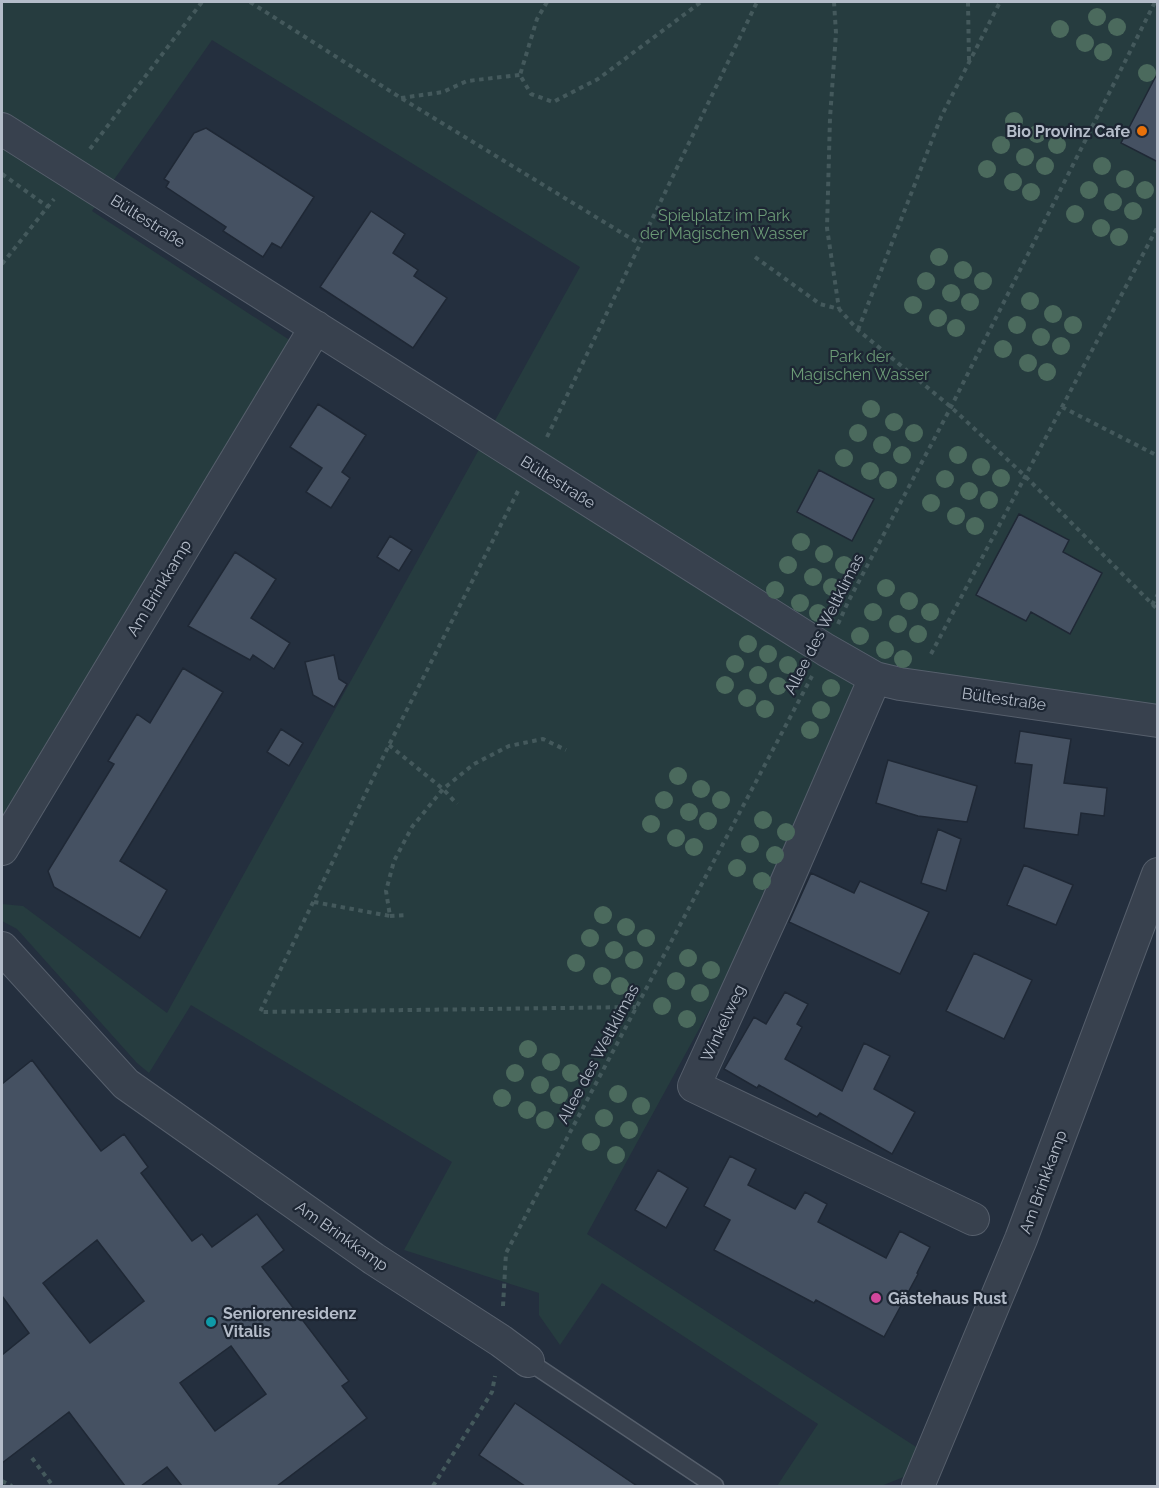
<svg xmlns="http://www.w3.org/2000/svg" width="1159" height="1488" viewBox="0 0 1159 1488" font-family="Raleway,sans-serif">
<rect width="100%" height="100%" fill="#242f3e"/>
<path fill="#263c3f" d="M 2,2 L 1157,2 L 1157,715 L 909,672 L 878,662 L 794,848 L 716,998 L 587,1234 L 927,1454 L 924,1469 L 881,1486 L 777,1486 L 818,1424 L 602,1283 L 560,1345 L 539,1315 L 539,1293 L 404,1250 L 452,1162 L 191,1005 L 149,1073 L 137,1063 L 17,929 L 2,921 L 2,904 L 23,906 L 167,1013 L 580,267 L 212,40 L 92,211 L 291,341 L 2,830 Z"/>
<path fill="#455162" stroke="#1f2835" stroke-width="1.5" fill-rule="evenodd" d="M 1158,72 L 1158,162 L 1121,143 Z
M 206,128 L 314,197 L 281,248 L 272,243 L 263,257 L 223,231 L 226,227 L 166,187 L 169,182 L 164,179 L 194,133 Z
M 371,211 L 405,234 L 393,253 L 418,270 L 414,276 L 447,298 L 413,348 L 320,287 Z
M 318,404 L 366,435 L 342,472 L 350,478 L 331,508 L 306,492 L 322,468 L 290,447 Z
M 819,470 L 874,499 L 852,541 L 797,512 Z
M 1019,514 L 1069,540 L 1063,552 L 1102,573 L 1070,634 L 1031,612 L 1026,621 L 976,595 Z
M 390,536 L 412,550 L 399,571 L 377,557 Z
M 235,552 L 276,579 L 251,618 L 290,643 L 274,669 L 253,655 L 250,660 L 188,626 Z
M 334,655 L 339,679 L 347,684 L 334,707 L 313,695 L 305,662 Z
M 183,668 L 223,692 L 120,861 L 167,890 L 140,938 L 54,887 L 48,871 L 114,764 L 108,761 L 137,714 L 150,723 Z
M 281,729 L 303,743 L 289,766 L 267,752 Z
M 1020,731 L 1071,739 L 1064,783 L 1107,788 L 1104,816 L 1081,813 L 1078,835 L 1024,828 L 1032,765 L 1015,763 Z
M 888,760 L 977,786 L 967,822 L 918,816 L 876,803 Z
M 938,829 L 961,839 L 946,891 L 921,883 Z
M 1024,865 L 1073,885 L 1056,925 L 1007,905 Z
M 811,873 L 854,893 L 860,881 L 929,912 L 900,974 L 789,922 Z
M 974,953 L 1032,980 L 1004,1039 L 946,1011 Z
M 785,992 L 808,1004 L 797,1024 L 802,1027 L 785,1059 L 842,1091 L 864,1043 L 890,1056 L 874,1089 L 915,1112 L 892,1154 L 820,1113 L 817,1117 L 759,1085 L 757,1088 L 724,1069 L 754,1017 L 766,1024 Z
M 32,1060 L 101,1151 L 124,1134 L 148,1167 L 141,1173 L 192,1241 L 202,1234 L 212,1247 L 257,1214 L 284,1250 L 262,1267 L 349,1381 L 342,1386 L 367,1418 L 277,1486 L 182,1486 L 167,1467 L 141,1486 L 125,1486 L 69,1412 L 2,1463 L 2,1355 L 29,1333 L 2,1296 L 2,1084 ZM 97,1240 L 144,1301 L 90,1343 L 43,1283 ZM 231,1346 L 266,1394 L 215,1431 L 180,1383 Z
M 730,1156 L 756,1169 L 748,1185 L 795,1209 L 805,1192 L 827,1204 L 818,1222 L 886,1258 L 900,1231 L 930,1247 L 917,1273 L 918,1274 L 884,1337 L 816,1300 L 814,1303 L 714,1250 L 730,1220 L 704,1206 Z
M 658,1170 L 688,1188 L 666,1228 L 635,1210 Z
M 515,1403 L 637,1486 L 525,1486 L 479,1455 Z"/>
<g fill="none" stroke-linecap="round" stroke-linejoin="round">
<defs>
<path id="service" d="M 528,1361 L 715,1486"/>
<path id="minor" d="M 2,129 L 826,650 L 875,678 L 900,684 L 1158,721
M 875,678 L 777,904 L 694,1086 L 973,1219
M 2,849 L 316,327
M 2,948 L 126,1084 L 374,1259 L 501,1341 L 528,1361
M 918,1486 L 1021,1239 L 1158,874"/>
</defs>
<use href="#service" stroke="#565f6c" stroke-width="19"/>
<use href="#minor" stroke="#565f6c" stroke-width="34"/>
<path stroke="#44595c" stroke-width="4" stroke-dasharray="4.5 4.5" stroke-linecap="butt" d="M 250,2 L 401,98 L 640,244
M 547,2 L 537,19 L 520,75 L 531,94 L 553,102 L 598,79 L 701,2
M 834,2 L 836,33 L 830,118 L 827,228 L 839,309
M 968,2 L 969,61
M 401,98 L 443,92 L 467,81 L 520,75
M 90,149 L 202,2
M 2,174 L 48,207
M 755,257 L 820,304 L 839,309 L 858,330 L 951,407 L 1025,476 L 1158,610
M 2,264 L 54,199
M 858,330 L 941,117 L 1000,2
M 1062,407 L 1158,456
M 547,437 L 757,2
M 518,491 L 389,745 L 260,1012 L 636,1007
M 1152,605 L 1158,594
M 838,624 L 848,602 L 951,407 L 1155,2
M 931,654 L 1158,226
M 389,745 L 443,789 L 457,804
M 314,902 L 390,916 L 386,891 L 394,861 L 412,827 L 443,789 L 474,764 L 509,746 L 543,739 L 566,750
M 390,916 L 407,915
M 503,1306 L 506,1253 L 812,676
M 32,1458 L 53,1486
M 2,1481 L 12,1486
M 433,1486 L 492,1392 L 495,1376"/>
<use href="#service" stroke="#38414e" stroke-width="16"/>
<use href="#minor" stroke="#38414e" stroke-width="32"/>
</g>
<g fill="#4b6a5d">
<circle cx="1097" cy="17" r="9"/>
<circle cx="1117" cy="27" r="9"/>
<circle cx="1060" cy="29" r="9"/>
<circle cx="1085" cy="43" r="9"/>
<circle cx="1103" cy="52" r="9"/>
<circle cx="1147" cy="73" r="9"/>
<circle cx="1014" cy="121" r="9"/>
<circle cx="1037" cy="134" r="9"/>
<circle cx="1001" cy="145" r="9"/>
<circle cx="1057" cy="145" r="9"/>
<circle cx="1025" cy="157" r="9"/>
<circle cx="1045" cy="166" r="9"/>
<circle cx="1102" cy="166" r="9"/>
<circle cx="987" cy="169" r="9"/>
<circle cx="1125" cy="179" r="9"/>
<circle cx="1013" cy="182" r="9"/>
<circle cx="1089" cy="190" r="9"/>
<circle cx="1145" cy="190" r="9"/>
<circle cx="1031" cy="192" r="9"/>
<circle cx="1113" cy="202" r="9"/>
<circle cx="1133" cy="211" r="9"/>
<circle cx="1075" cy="214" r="9"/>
<circle cx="1101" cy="228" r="9"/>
<circle cx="1119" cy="237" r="9"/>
<circle cx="939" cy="257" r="9"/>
<circle cx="963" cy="270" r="9"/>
<circle cx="926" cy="281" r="9"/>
<circle cx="983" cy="281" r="9"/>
<circle cx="951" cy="293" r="9"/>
<circle cx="1030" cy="301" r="9"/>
<circle cx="970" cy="302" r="9"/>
<circle cx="913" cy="305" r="9"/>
<circle cx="1053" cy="314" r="9"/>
<circle cx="938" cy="318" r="9"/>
<circle cx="1017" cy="325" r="9"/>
<circle cx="1073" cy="325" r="9"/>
<circle cx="956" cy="328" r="9"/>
<circle cx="1041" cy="337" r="9"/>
<circle cx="1061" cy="346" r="9"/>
<circle cx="1003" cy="349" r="9"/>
<circle cx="1028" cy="363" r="9"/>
<circle cx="1047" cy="372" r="9"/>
<circle cx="871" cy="409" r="9"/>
<circle cx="894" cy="422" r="9"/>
<circle cx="858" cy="433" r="9"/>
<circle cx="914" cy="433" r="9"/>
<circle cx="882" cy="445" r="9"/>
<circle cx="902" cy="455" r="9"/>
<circle cx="958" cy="455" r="9"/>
<circle cx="844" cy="458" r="9"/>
<circle cx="981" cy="467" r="9"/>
<circle cx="870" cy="471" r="9"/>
<circle cx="1001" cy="478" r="9"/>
<circle cx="945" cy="479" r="9"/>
<circle cx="888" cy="480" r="9"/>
<circle cx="969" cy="491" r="9"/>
<circle cx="989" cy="500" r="9"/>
<circle cx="931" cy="503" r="9"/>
<circle cx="956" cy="516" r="9"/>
<circle cx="975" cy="526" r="9"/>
<circle cx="801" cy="542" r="9"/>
<circle cx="824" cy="554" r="9"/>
<circle cx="788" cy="565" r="9"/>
<circle cx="844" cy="565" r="9"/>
<circle cx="813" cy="577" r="9"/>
<circle cx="832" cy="587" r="9"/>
<circle cx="886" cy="588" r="9"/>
<circle cx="775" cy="590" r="9"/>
<circle cx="909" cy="601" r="9"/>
<circle cx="800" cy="603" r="9"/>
<circle cx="873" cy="612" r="9"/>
<circle cx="930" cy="612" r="9"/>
<circle cx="818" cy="613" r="9"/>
<circle cx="898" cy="624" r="9"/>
<circle cx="918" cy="634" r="9"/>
<circle cx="860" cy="636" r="9"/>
<circle cx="748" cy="644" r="9"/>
<circle cx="885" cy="650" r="9"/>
<circle cx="768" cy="654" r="9"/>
<circle cx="903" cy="659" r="9"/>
<circle cx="735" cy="664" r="9"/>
<circle cx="788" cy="665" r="9"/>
<circle cx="758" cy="675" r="9"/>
<circle cx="725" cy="685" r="9"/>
<circle cx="778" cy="686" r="9"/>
<circle cx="831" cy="688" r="9"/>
<circle cx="747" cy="698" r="9"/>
<circle cx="765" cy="709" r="9"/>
<circle cx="821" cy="710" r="9"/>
<circle cx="810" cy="730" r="9"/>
<circle cx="678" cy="776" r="9"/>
<circle cx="701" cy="789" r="9"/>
<circle cx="664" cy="800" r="9"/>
<circle cx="721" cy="800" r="9"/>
<circle cx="689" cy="812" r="9"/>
<circle cx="763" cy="820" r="9"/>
<circle cx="708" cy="821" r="9"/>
<circle cx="651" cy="824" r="9"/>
<circle cx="786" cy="832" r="9"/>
<circle cx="676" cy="838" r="9"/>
<circle cx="750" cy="844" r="9"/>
<circle cx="694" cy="847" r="9"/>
<circle cx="775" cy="855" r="9"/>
<circle cx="737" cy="868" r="9"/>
<circle cx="762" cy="881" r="9"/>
<circle cx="603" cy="915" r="9"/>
<circle cx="626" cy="927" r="9"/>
<circle cx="590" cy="938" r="9"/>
<circle cx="646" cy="938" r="9"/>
<circle cx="614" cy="950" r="9"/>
<circle cx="688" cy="958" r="9"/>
<circle cx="634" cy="960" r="9"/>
<circle cx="576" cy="963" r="9"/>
<circle cx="711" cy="970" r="9"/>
<circle cx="602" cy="976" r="9"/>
<circle cx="676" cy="981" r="9"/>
<circle cx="620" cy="986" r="9"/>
<circle cx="700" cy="993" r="9"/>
<circle cx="662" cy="1006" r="9"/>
<circle cx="687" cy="1019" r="9"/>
<circle cx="528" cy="1049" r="9"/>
<circle cx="551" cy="1062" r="9"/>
<circle cx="515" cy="1073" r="9"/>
<circle cx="571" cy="1073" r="9"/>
<circle cx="540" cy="1085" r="9"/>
<circle cx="618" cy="1094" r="9"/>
<circle cx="559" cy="1095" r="9"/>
<circle cx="502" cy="1098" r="9"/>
<circle cx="641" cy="1106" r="9"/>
<circle cx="527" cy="1110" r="9"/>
<circle cx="604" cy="1118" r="9"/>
<circle cx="545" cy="1120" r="9"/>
<circle cx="629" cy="1130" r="9"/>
<circle cx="591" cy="1142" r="9"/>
<circle cx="616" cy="1155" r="9"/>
</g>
<circle fill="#e8710a" stroke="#1d2633" stroke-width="2" cx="1142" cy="131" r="6"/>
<circle fill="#d1479c" stroke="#1d2633" stroke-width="2" cx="876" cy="1298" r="6"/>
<circle fill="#0f9aa8" stroke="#1d2633" stroke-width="2" cx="211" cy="1322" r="6"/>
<g text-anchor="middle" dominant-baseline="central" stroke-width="4.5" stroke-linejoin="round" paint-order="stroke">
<g font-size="16" font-weight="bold" fill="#b4bcc9" stroke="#1d2633" text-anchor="start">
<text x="1130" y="131" text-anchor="end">Bio Provinz Cafe</text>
<text x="888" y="1298">Gästehaus Rust</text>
<text x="223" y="1313">Seniorenresidenz<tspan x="223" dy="18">Vitalis</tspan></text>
</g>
<g font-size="16" fill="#6b9a76" stroke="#1d2633">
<text x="724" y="215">Spielplatz im Park<tspan x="724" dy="18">der Magischen Wasser</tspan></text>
<text x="860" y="356">Park der<tspan x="860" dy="18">Magischen Wasser</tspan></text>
</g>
<g font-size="16" fill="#b4bcc9" stroke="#1d2633">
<text transform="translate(148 221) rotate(32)">Bültestraße</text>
<text transform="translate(558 482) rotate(32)">Bültestraße</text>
<text transform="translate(159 588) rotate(-59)">Am Brinkkamp</text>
<text transform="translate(824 624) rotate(-63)">Allee des Weltklimas</text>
<text transform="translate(1004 699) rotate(8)">Bültestraße</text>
<text transform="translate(723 1023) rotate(-65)">Winkelweg</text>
<text transform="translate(598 1054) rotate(-62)">Allee des Weltklimas</text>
<text transform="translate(1043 1182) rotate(-70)">Am Brinkkamp</text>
<text transform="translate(342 1236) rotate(35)">Am Brinkkamp</text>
</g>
</g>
<rect width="1159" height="1488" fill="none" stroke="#b4bcc9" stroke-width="6"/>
</svg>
